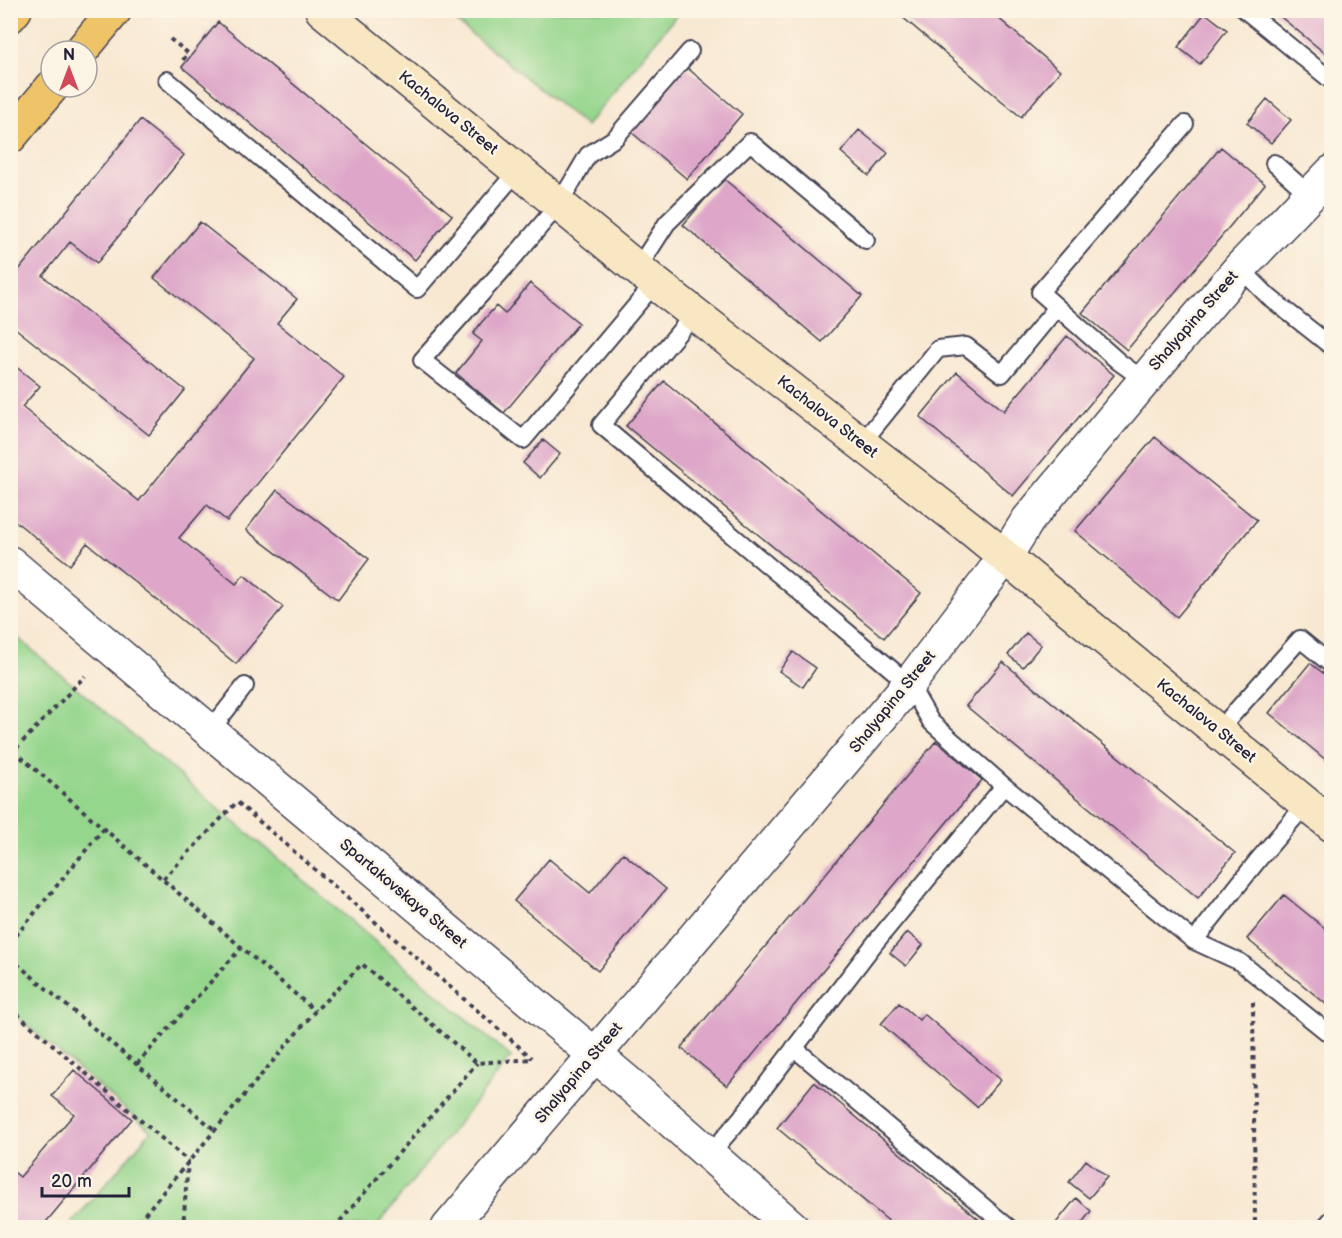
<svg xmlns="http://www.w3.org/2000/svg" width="1342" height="1238" viewBox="0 0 1342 1238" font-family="'Balsamiq Sans',sans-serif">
<rect width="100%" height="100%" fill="#fcf5e5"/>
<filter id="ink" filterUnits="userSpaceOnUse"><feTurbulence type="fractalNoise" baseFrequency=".0167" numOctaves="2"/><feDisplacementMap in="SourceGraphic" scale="12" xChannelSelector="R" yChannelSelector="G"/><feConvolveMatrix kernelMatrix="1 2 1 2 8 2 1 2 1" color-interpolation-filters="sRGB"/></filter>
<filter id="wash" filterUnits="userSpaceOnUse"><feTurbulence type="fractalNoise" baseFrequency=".008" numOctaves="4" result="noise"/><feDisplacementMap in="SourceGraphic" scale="24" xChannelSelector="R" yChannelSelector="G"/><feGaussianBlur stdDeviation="1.35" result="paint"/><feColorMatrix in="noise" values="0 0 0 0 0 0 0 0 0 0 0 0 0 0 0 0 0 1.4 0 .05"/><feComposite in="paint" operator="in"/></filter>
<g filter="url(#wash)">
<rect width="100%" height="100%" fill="#f8e8d2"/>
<path fill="#95d68d" stroke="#5c7c64" stroke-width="1.5" d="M 443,11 L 680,11 L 586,126 Z
M 11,632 L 511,1057 L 376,1227 L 69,1227 L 151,1131 L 11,1012 Z"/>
<g id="blocks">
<path fill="#dea7c9" d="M 894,10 L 989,10 L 1060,71 L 1021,117 Z
M 1274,10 L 1332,10 L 1332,59 L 1276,13 Z
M 1205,13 L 1227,30 L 1200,64 L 1178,47 Z
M 218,22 L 452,215 L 415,260 L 182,67 Z
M 685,66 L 742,114 L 687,179 L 630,131 Z
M 1267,99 L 1291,120 L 1271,143 L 1247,123 Z
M 140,120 L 184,155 L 97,263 L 70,242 L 43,276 L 185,390 L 149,435 L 10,324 L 10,281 Z
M 859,130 L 888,153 L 869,176 L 841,152 Z
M 1221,147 L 1265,184 L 1127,350 L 1082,313 Z
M 723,178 L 862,296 L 822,342 L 683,225 Z
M 200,222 L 297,299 L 277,323 L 344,377 L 227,521 L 207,505 L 179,538 L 236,584 L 244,575 L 283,607 L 236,664 L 87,543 L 70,565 L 10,517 L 10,362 L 40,386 L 22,407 L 139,501 L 254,358 L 154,278 Z
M 530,283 L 579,323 L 504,413 L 456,373 L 482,341 L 473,334 L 481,323 L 496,306 L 505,314 Z
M 1067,336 L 1114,375 L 1013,496 L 920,417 L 957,372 L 1004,411 Z
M 664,381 L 921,593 L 884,638 L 626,426 Z
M 1155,437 L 1257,520 L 1177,617 L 1075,531 Z
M 543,440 L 560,454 L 540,478 L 523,463 Z
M 277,490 L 369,559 L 338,600 L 246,530 Z
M 1026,633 L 1041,645 L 1023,667 L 1008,655 Z
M 793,652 L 816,668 L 803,687 L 779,671 Z
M 1003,662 L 1235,853 L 1198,898 L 966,706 Z
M 1310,663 L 1332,680 L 1332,765 L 1269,713 Z
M 936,741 L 982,780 L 727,1086 L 681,1048 Z
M 623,853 L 666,889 L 598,971 L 514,901 L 549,859 L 590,893 Z
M 1284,895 L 1332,934 L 1332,1009 L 1247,939 Z
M 907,932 L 923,945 L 906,966 L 890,953 Z
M 899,1003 L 919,1020 L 924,1014 L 1001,1080 L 977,1107 L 881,1024 Z
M 74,1070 L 132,1119 L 41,1228 L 10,1228 L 10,1169 L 20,1177 L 74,1114 L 52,1096 Z
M 814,1082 L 908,1160 L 989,1228 L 897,1228 L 777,1128 Z
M 1086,1160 L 1107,1177 L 1089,1198 L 1069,1182 Z
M 1076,1198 L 1091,1211 L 1078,1228 L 1052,1228 Z"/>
</g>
</g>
<g filter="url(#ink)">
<use href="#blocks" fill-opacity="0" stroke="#424052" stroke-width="1.5"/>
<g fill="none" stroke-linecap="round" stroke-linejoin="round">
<defs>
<path id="lane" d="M 1245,10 L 1332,81
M 167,80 L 417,289 L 518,170
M 1274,163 L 1310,195
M 638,268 L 667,223 L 750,142 L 866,240
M 1240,268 L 1269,297 L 1332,347
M 655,283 L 523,440 L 422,360 L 508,264 L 559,204 L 588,155 L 615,138 L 690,51
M 695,313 L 601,425 L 909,684 L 931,722 L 1004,786 L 875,943 L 740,1119 L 710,1154
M 1144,380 L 1119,362 L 1040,292 L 1185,124
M 861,444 L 938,349 L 966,346 L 1002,374 L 1057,307
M 210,731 L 245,686
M 1218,731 L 1300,639 L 1332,665
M 1004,786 L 1194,941
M 1306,804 L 1258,860 L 1194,941 L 1240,962 L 1332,1036
M 794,1048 L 1009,1228
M 1324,1228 L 1332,1219"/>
<path id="street" d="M 10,563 L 626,1081 L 793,1228
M 448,1228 L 909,684 L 1005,557 L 1028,520 L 1180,338 L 1240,268 L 1332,172"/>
<path id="secondary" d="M 322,10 L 655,283 L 970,528 L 1332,825"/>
<path id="primary" d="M 10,16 L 15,10
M 81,51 L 115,10
M 10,137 L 52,87"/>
</defs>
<use href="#lane" stroke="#424052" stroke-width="20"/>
<use href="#street" stroke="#424052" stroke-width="36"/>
<use href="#secondary" stroke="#424052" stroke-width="36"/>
<use href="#primary" stroke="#424052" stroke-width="36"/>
<path stroke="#424052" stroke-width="4" stroke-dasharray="4.5 4.5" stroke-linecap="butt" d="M 413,11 L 414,10
M 170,39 L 188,53 L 181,63
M 14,751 L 315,1011
M 10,755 L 85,676
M 163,879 L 237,802 L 532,1058
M 10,943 L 104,828
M 10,958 L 215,1130
M 1253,1002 L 1255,1228
M 10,1008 L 188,1161 L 183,1228
M 137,1064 L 242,947
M 133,1228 L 315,1011 L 362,964 L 477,1063 L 533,1059
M 334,1228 L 477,1063"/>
<use href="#lane" stroke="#fff" stroke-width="16"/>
<use href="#street" stroke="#fff" stroke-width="33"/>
<use href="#secondary" stroke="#f9e7c3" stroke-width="33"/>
<use href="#primary" stroke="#efc469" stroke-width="33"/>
</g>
</g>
<g text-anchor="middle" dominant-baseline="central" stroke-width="5" stroke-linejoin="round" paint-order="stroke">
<g font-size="16" fill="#22223b" stroke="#fcf5e5">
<text transform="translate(448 113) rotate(39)">Kachalova Street</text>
<text transform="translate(1194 321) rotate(-49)">Shalyapina Street</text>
<text transform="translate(827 417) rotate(38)">Kachalova Street</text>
<text transform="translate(893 702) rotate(-51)">Shalyapina Street</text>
<text transform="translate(1206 721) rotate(39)">Kachalova Street</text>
<text transform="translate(403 894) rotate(40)">Spartakovskaya Street</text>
<text transform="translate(579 1073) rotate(-50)">Shalyapina Street</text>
</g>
</g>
<rect width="1342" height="1238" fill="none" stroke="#fcf5e5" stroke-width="36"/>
<g transform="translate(69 69)"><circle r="28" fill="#fcf5e5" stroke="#a5a1a1" stroke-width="1.5"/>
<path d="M0-4.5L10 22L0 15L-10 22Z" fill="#d1495b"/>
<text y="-9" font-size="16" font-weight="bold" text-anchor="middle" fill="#22223b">N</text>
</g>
<path d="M42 1187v9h87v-9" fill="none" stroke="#22223b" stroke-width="3"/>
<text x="51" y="1187" font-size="18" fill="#22223b" stroke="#fcf5e5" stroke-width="4.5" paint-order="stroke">20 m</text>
</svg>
